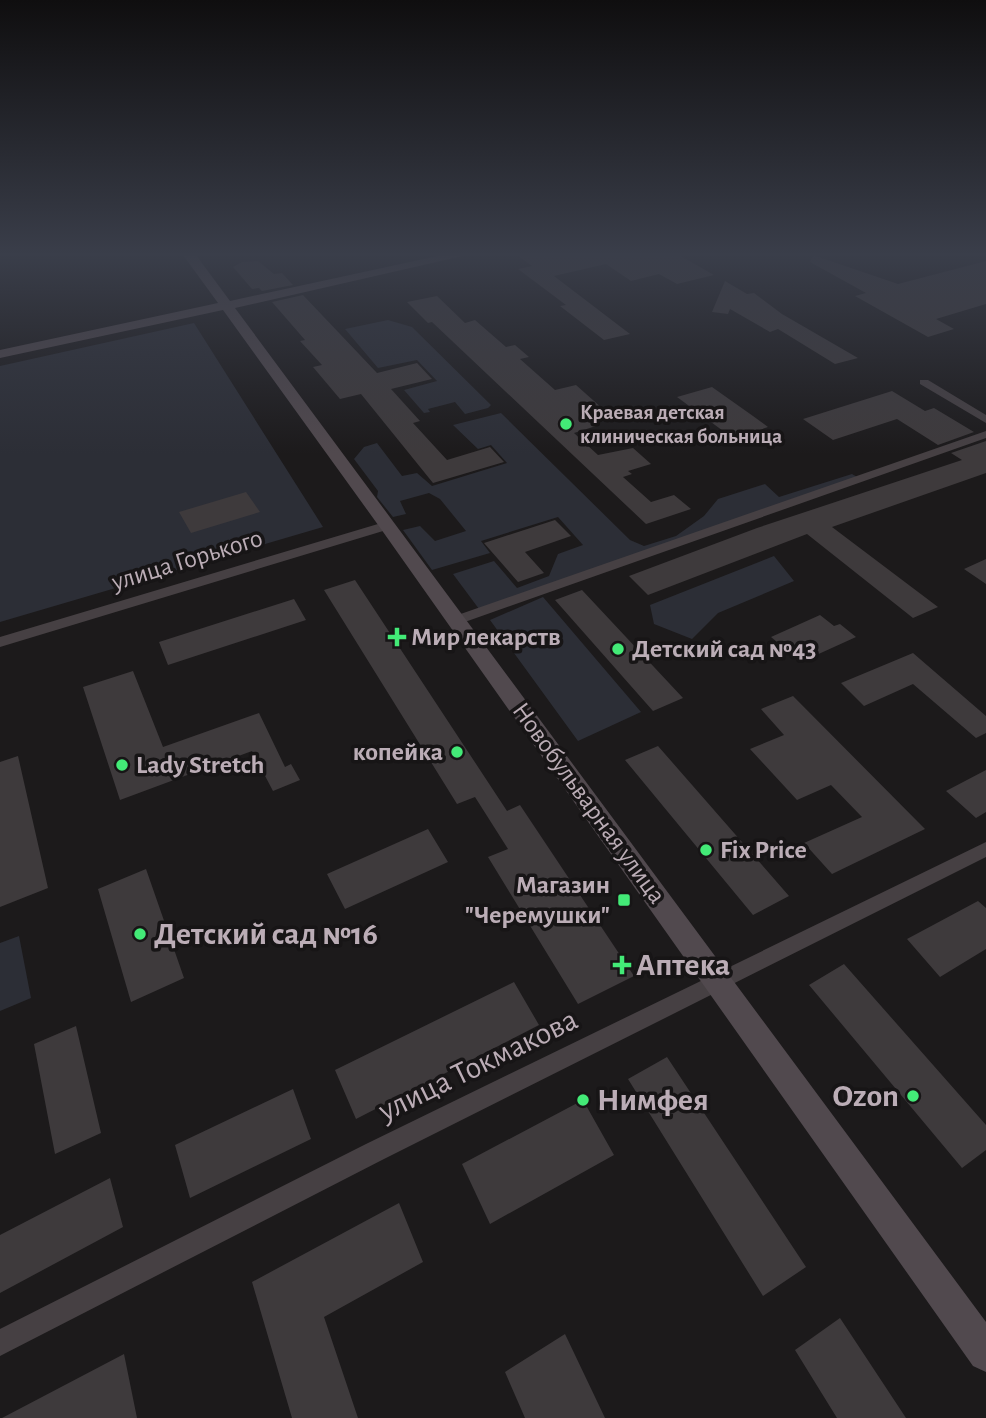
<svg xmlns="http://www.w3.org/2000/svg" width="986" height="1418" viewBox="0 0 986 1418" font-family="'Alegreya Sans',sans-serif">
<rect width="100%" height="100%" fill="#1c1a1b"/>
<path fill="#2c2e36" d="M 388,320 L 412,327 L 491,405 L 488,408 L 465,414 L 455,402 L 428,409 L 430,412 L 424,413 L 404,390 L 437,381 L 417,360 L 378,368 L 345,329 Z
M 194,323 L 323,527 L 0,622 L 0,366 Z
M 501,413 L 630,540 L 644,546 L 676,536 L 704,516 L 718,499 L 765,484 L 779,497 L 852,474 L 857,477 L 479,609 L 453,574 L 494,561 L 517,588 L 549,576 L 558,554 L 583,545 L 558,517 L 481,541 L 490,553 L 432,570 L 403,530 L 420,526 L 435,541 L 466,531 L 440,499 L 429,493 L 400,501 L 406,514 L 393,517 L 377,497 L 378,491 L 354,459 L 364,447 L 377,443 L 402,476 L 417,473 L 432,486 L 507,463 L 491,445 L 478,449 L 453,425 Z
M 774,556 L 794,581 L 718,613 L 692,639 L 654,624 L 650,605 Z
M 543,597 L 641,712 L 578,741 L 490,620 Z
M 19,936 L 31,998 L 0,1011 L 0,943 Z"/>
<path fill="#3e3a3c" d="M 517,255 L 679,255 L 714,275 L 677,284 L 659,274 L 631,281 L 606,264 L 554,276 L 630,334 L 604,340 L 560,306 L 566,305 L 518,269 L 532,266 Z
M 813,255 L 898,284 L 986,261 L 986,304 L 936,319 L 954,329 L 928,337 L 855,296 L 866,293 L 810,262 Z
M 258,261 L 274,274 L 282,273 L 293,285 L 262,291 L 259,288 L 252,289 L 233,267 L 242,262 Z
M 725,281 L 747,294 L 754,293 L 782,314 L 858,358 L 835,364 L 778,329 L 770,332 L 730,309 L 728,314 L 712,312 Z
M 303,295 L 377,373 L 417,363 L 432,379 L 391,389 L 420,421 L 413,423 L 447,460 L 490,447 L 504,462 L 433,483 L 361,394 L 340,399 L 313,367 L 322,365 L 300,341 L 305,340 L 272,302 Z
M 437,296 L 465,323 L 475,320 L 506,347 L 515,345 L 529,357 L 520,359 L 555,390 L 576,385 L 603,409 L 582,415 L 596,426 L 574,433 L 598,455 L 633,448 L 651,464 L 628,471 L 632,474 L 623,477 L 651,502 L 674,495 L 691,509 L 646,524 L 432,322 L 428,323 L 407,302 Z
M 712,387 L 753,416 L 768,427 L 734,439 L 677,397 Z
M 892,391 L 925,411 L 934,408 L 974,432 L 938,445 L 897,419 L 833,440 L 803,419 Z
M 986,441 L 986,473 L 832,527 L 938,607 L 913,618 L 807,534 L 648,595 L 629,576 L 757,528 L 962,460 L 951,453 Z
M 246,492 L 260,512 L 191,533 L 179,512 Z
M 555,520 L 571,536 L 525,552 L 544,573 L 518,582 L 484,543 Z
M 986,559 L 986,584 L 964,569 Z
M 355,580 L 507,811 L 520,805 L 634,976 L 578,1004 L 488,857 L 508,849 L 475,797 L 457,804 L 324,590 Z
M 582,590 L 683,698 L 653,711 L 555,600 Z
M 294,599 L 306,620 L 168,665 L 159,642 Z
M 820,615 L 834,626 L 840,624 L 856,637 L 801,662 L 771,637 Z
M 913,653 L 986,716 L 986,733 L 976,738 L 913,684 L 864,706 L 841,683 Z
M 133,671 L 163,747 L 259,713 L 285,767 L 291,764 L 300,780 L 273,791 L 252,751 L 120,800 L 83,687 Z
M 793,696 L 925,829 L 832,874 L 804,843 L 862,817 L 831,785 L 797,800 L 750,749 L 784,735 L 761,709 Z
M 658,746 L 789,896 L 753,915 L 625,760 Z
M 18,756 L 48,888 L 0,907 L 0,762 Z
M 986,770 L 986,812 L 976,818 L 946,791 Z
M 428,829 L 448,862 L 345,909 L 327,874 Z
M 146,869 L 184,978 L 131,1002 L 98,889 Z
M 978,901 L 986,908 L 986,949 L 940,977 L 907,939 Z
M 844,964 L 986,1125 L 986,1150 L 962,1168 L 809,985 Z
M 514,982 L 539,1025 L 356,1119 L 335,1070 Z
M 76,1026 L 101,1133 L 55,1154 L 34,1044 Z
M 667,1057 L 806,1267 L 763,1296 L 628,1079 Z
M 293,1089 L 311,1139 L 190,1198 L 175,1145 Z
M 583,1100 L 614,1155 L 490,1224 L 462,1164 Z
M 110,1178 L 123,1227 L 0,1293 L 0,1235 Z
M 399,1203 L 423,1262 L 324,1317 L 358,1418 L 292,1418 L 252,1282 Z
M 840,1318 L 906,1418 L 837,1418 L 795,1350 Z
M 565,1334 L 605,1418 L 525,1418 L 505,1372 Z
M 124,1354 L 137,1418 L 2,1418 Z"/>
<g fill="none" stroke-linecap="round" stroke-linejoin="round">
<path fill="#464043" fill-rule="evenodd" d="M 920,380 L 928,380 L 986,415 L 986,423 L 920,384 Z
M 986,431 L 986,438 L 462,623 L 452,623 L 450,620 L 452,617 Z
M 388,521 L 394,525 L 393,528 L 0,647 L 0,637 Z
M 986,842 L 986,857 L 382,1160 L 0,1356 L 0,1329 L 366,1144 Z"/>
<path fill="#51494e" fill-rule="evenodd" d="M 183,255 L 196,255 L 230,301 L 442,255 L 467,255 L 235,308 L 986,1322 L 986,1372 L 973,1366 L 381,529 L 223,310 L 0,358 L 0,350 L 218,303 Z"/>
</g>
<linearGradient id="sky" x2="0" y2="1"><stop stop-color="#0f0e0f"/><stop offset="0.56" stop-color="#3a3e4a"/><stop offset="1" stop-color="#3a3e4a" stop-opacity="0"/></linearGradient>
<rect width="986" height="454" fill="url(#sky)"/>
<g fill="#43ea77" stroke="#171516" stroke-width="2.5">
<circle cx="566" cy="424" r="7"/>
<path d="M393.5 626.5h7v7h7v7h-7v7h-7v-7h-7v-7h7z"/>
<circle cx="618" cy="649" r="7"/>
<circle cx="457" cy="752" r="7"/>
<circle cx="122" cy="765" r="7"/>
<circle cx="706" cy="850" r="7"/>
<rect x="617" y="893" width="14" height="14" rx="3.5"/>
<circle cx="140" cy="934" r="7"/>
<path d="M618.5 954.5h7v7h7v7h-7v7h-7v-7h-7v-7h7z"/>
<circle cx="913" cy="1096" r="7"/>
<circle cx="583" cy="1100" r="7"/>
</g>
<g text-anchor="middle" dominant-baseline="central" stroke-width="7" stroke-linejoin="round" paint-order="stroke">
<g font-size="21" font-weight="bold" fill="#bbadb6" stroke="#171516" text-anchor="start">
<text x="580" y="412">Краевая детская<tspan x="580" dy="24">клиническая больница</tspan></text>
</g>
<g font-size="26" fill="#bbadb6" stroke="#171516">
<text transform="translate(187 560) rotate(-17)">улица Горького</text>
<text transform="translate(589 803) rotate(54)">Новобульварная улица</text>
</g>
<g font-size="26" font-weight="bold" fill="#bbadb6" stroke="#171516" text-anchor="start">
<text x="411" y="637">Мир лекарств</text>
<text x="632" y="649">Детский сад №43</text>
<text x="443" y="752" text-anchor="end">копейка</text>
<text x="136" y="765">Lady Stretch</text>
<text x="720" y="850">Fix Price</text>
<text x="610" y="885" text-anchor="end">Магазин<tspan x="610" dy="30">"Черемушки"</tspan></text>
</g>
<g font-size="32" font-weight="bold" fill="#bbadb6" stroke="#171516" text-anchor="start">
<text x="154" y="934">Детский сад №16</text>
<text x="636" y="965">Аптека</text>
<text x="899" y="1096" text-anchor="end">Ozon</text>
<text x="597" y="1100">Нимфея</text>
</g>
<g font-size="32" fill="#bbadb6" stroke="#171516">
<text transform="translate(478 1065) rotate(-26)">улица Токмакова</text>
</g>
</g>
</svg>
